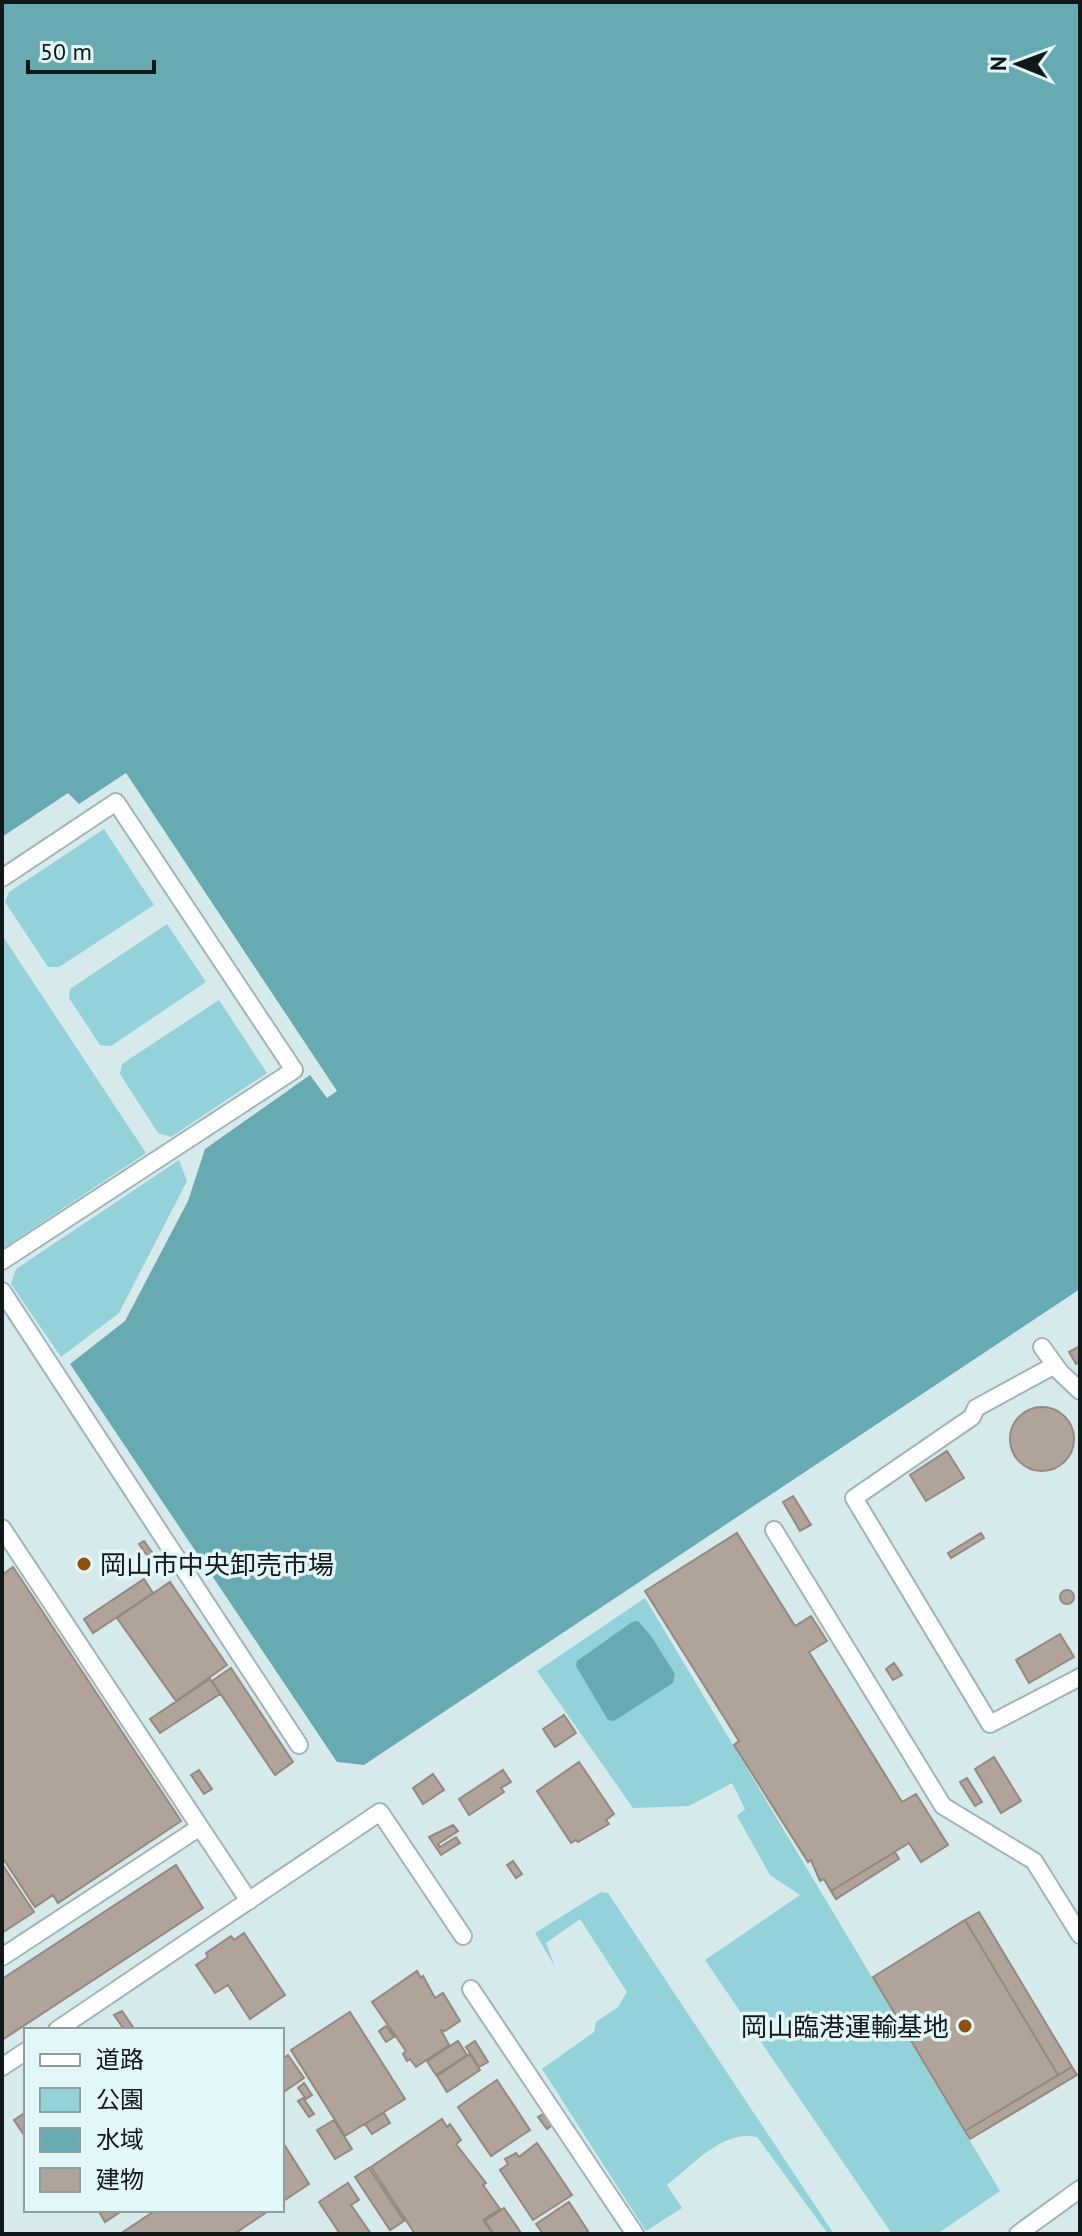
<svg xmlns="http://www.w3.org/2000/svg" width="1082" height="2236" viewBox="0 0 1082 2236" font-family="'PT Sans','Noto Sans JP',sans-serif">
<rect width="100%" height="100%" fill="#d6eaec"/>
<path fill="#93d2d9" d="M 104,829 L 154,905 L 59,967 L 48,967 L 5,902 L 9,892 Z
M 167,924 L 206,982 L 111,1046 L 100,1045 L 69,998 L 70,989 Z
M 2,935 L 146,1153 L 2,1249 Z
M 219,1000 L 267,1073 L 171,1137 L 158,1133 L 120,1074 L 122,1064 Z
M 179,1160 L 187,1181 L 119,1313 L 61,1357 L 11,1284 L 16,1269 Z
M 645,1598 L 1000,2191 L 937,2234 L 892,2234 L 705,1960 L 800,1895 L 770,1875 L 737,1816 L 745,1809 L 732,1783 L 689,1806 L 633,1808 L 537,1671 Z
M 601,1892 L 608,1893 L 834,2234 L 828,2234 L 757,2137 C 722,2130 693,2165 667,2185 L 682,2208 L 646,2231 L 542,2069 L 594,2032 L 596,2022 L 618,2007 L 627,1992 L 580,1919 L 546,1943 L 555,1967 L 535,1933 Z"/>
<path fill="#68aab2" d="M 2,2 L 1080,2 L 1080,1289 L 364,1765 L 337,1762 L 70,1364 L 125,1321 L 188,1201 L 205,1149 L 310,1075 L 327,1098 L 337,1091 L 126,773 L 79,804 L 68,793 L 2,837 Z
M 638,1621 L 651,1636 L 675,1674 L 673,1683 L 614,1721 L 608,1720 L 576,1666 L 577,1661 L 632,1622 Z"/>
<path fill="#b1a49a" stroke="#95897f" stroke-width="2" d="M 1080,1346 L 1080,1361 L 1076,1364 L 1069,1352 Z
M1010 1439a32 32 0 1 1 64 0a32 32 0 1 1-64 0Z
M 947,1451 L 964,1478 L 926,1501 L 910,1475 Z
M 793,1496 L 811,1525 L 800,1531 L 783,1502 Z
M 737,1533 L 795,1626 L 811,1616 L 827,1641 L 809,1652 L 902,1802 L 916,1794 L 948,1845 L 921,1862 L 909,1843 L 831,1891 L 824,1879 L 820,1881 L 811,1860 L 808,1862 L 734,1745 L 739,1741 L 645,1591 Z
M 981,1533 L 984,1538 L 951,1558 L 948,1553 Z
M 144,1541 L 158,1561 L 153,1564 L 139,1544 Z
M 13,1567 L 181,1821 L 58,1903 L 53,1895 L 35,1907 L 2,1857 L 2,1575 Z
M 144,1579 L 153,1593 L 93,1633 L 84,1619 Z
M 170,1582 L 227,1665 L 176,1701 L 117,1618 Z
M1060 1597a7 7 0 1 1 14 0a7 7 0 1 1-14 0Z
M 1060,1634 L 1074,1657 L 1029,1683 L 1016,1660 Z
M 894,1663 L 902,1675 L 893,1680 L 886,1669 Z
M 231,1668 L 293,1762 L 275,1775 L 212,1681 Z
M 210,1679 L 220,1694 L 160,1733 L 150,1719 Z
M 564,1715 L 576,1733 L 555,1747 L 543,1729 Z
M 994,1757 L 1021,1801 L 1001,1813 L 975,1769 Z
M 579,1762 L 614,1814 L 606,1820 L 609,1824 L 578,1842 L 576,1840 L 571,1843 L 537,1791 Z
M 199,1770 L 212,1789 L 204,1794 L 191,1775 Z
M 503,1770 L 511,1782 L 501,1788 L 504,1792 L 469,1815 L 459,1799 Z
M 433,1774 L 444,1790 L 423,1804 L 413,1788 Z
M 967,1778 L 982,1802 L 975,1806 L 960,1782 Z
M 453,1825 L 458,1831 L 438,1844 L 440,1847 L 456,1837 L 460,1843 L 441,1855 L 429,1837 Z
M 895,1852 L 899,1859 L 836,1899 L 831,1891 Z
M 513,1861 L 522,1874 L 516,1878 L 507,1865 Z
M 2,1864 L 34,1912 L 2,1933 Z
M 176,1865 L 203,1908 L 2,2040 L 2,1979 Z
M 979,1912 L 1072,2067 L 1058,2075 L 965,1920 Z
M 965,1920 L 1058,2075 L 965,2131 L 873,1977 Z
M 244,1933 L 285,1995 L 250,2019 L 228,1985 L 215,1993 L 196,1965 L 208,1957 L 206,1953 L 231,1936 L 234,1940 Z
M 417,1971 L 421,1978 L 423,1976 L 435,1998 L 443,1993 L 460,2021 L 445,2031 L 441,2030 L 449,2045 L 416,2067 L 410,2059 L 407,2061 L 403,2054 L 406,2051 L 372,2002 Z
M 122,2011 L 135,2030 L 121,2030 L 123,2028 L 114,2015 Z
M 350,2012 L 405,2099 L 345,2136 L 291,2050 Z
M 386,2026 L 394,2037 L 386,2042 L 379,2031 Z
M 458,2041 L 467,2055 L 436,2075 L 427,2061 Z
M 475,2041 L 488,2062 L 479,2067 L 466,2047 Z
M 470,2054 L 480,2070 L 447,2092 L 437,2076 Z
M 288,2055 L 304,2078 L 282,2093 L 282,2060 Z
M 1072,2067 L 1077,2075 L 970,2139 L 965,2131 Z
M 497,2080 L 530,2130 L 491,2156 L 458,2107 Z
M 304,2083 L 312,2095 L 306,2099 L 298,2088 Z
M 303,2098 L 314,2114 L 309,2117 L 298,2101 Z
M 548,2111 L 556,2122 L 547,2129 L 538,2117 Z
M 26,2112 L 26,2138 L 14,2120 Z
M 384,2113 L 390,2123 L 372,2134 L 365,2124 Z
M 442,2119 L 447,2127 L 450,2124 L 461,2140 L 456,2144 L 486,2183 L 483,2185 L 500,2209 L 483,2220 L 493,2234 L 415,2234 L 371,2167 Z
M 334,2120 L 352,2149 L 335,2159 L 317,2130 Z
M 282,2141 L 309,2184 L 282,2202 Z
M 537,2143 L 572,2195 L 533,2220 L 500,2170 L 508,2164 L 505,2159 L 516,2153 L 519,2157 Z
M 369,2168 L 404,2221 L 390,2230 L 355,2177 Z
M 348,2183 L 359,2200 L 351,2205 L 371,2234 L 340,2234 L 319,2202 Z
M 569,2202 L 588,2231 L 584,2234 L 543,2234 L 536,2224 Z
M 504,2208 L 521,2233 L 520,2234 L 494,2234 L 485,2221 Z
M 98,2210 L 123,2210 L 105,2222 Z
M 156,2210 L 270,2210 L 234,2234 L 120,2234 Z"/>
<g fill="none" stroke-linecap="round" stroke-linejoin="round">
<defs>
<path id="minor" d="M 2,878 L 116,802 L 294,1070 L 2,1261
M 2,1291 L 299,1745
M 1042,1347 L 1060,1372 L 1080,1391
M 1055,1365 L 976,1408 L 972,1417 L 854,1498 L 990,1724 L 1080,1677
M 2,1528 L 249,1901
M 774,1530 L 943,1806 L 1034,1861 L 1080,1935
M 2,1957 L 200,1827
M 471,1989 L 635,2234
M 57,2030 L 380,1812 L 463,1936
M 2,2067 L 26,2051
M 1018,2234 L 1080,2189"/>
</defs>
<use href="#minor" stroke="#a1b4b6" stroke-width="20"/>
<use href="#minor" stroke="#fff" stroke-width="16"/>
</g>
<g fill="#8c520c" stroke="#e3f7f9" stroke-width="3">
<circle cx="84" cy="1564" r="8"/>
<circle cx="965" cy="2026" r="8"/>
</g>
<g text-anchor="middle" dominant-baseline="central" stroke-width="7" stroke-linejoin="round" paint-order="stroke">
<g font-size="26" fill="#111819" stroke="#e3f7f9" text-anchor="start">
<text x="100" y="1564">岡山市中央卸売市場</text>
<text x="949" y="2026" text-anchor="end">岡山臨港運輸基地</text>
</g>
</g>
<rect width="1082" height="2236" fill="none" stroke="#111819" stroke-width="8"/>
<rect x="24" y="2028" width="260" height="184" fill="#e3f7f9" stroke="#8f9e9f" stroke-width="2"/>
<rect x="40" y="2054" width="40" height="12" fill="#ffffff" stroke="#8f9e9f" stroke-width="2"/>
<text x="96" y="2068" font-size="24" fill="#111819">道路</text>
<rect x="40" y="2088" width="40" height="24" fill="#93d2d9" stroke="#8f9e9f" stroke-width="2"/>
<text x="96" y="2108" font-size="24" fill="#111819">公園</text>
<rect x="40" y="2128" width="40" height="24" fill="#68aab2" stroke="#8f9e9f" stroke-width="2"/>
<text x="96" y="2148" font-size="24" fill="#111819">水域</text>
<rect x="40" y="2168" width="40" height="24" fill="#b1a49a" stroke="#8f9e9f" stroke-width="2"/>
<text x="96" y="2188" font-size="24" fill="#111819">建物</text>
<g transform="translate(1018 64) rotate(271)" stroke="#e3f7f9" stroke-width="6" paint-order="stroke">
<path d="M0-6L14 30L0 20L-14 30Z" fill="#111819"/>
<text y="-12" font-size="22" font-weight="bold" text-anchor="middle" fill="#111819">N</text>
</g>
<path d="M28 60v12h126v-12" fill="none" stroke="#111819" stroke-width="4"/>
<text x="40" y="60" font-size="24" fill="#111819" stroke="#e3f7f9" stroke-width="6" paint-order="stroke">50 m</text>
</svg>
